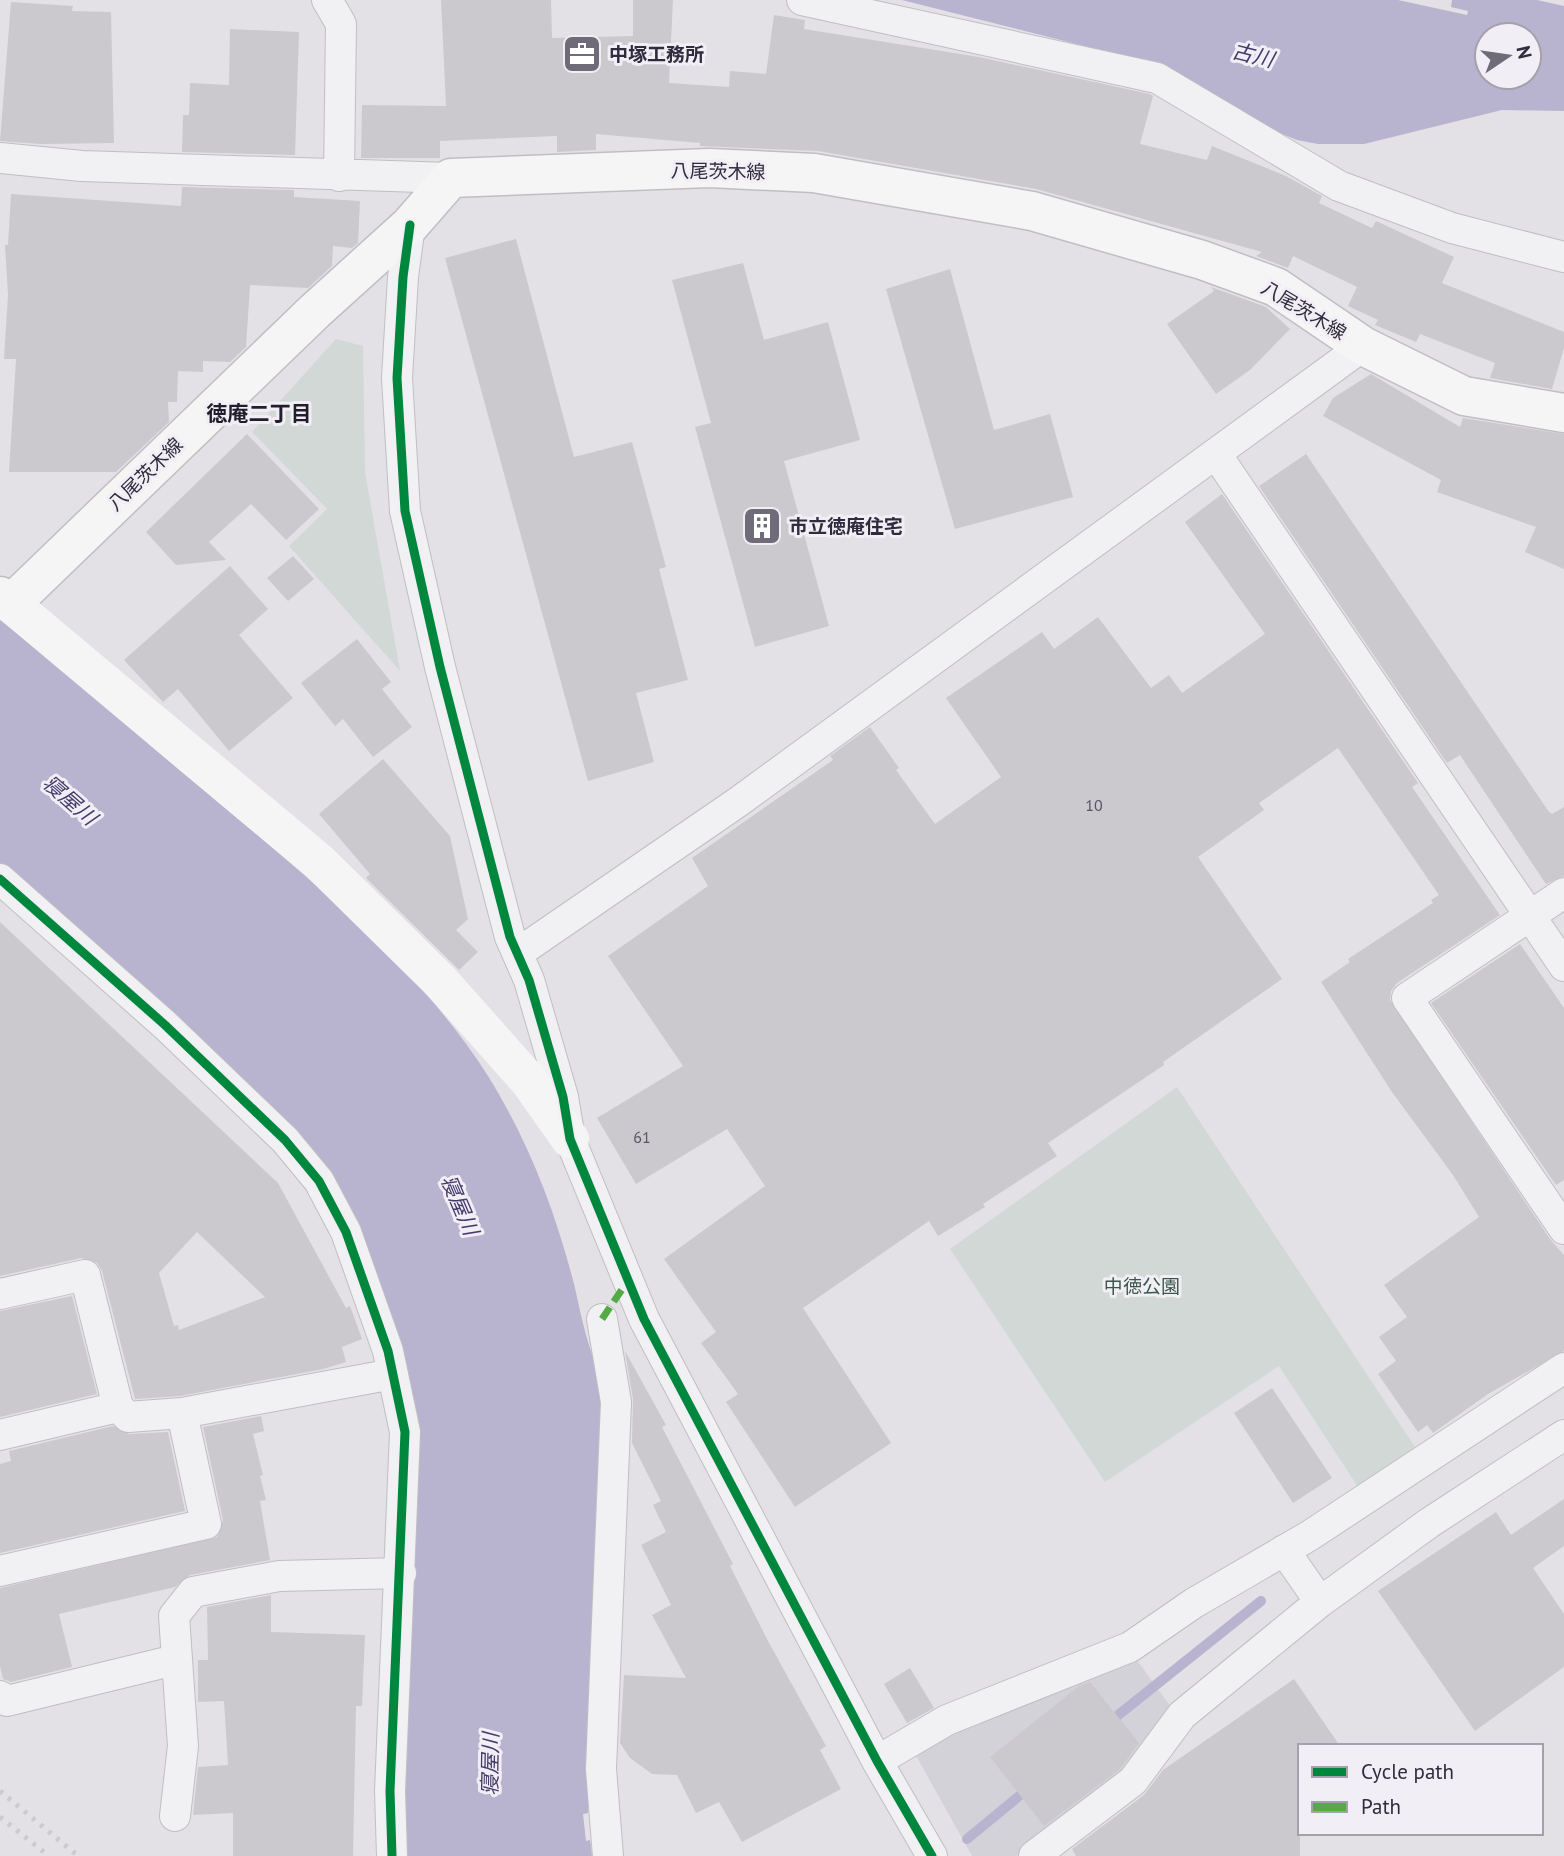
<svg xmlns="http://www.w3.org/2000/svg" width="1564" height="1856" viewBox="0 0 1564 1856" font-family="'PT Sans','Noto Sans JP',sans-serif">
<rect width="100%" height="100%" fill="#e3e1e6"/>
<path fill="#d4d2d9" d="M 1136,1659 L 1171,1707 L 1127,1774 L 1016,1856 L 972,1856 L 914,1752 L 957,1731 Z"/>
<path fill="#d1d8d6" d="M 336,339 L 363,346 L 365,472 L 400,671 L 289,546 L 327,509 L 252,432 Z
M 1177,1087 L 1415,1447 L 1358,1487 L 1279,1366 L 1105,1482 L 950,1249 Z"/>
<path fill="#b8b3ce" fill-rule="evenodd" d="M 902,0 L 1398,0 L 1467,15 L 1468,11 L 1451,7 L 1452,0 L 1537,0 L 1564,6 L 1564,111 L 1502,110 L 1364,144 L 1318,144 L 1297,140 L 1255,123 L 1140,60 ZM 1487,35 L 1529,35 L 1529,77 L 1487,77 Z
M 0,620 C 66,668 126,726 189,778 C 291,863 417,963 488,1076 C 529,1142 556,1213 575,1288 C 580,1312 586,1338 594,1360 C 603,1384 600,1425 600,1450 L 588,1813 L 583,1814 L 586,1841 L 590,1840 L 592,1856 L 405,1856 L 402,1790 L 408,1378 L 392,1317 L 358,1227 L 230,1068 L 176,1014 L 0,864 Z"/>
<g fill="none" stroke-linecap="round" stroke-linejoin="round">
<path stroke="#b8b3ce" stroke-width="10" d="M 1107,1724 L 1261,1601
M 967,1839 L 1030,1787"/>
</g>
<path fill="#cbc9ce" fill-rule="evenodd" d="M 441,0 L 551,0 L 552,38 L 633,36 L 633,0 L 673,0 L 669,83 L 729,87 L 730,71 L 766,74 L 774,15 L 805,20 L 804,29 L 979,57 L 1150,94 L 1153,96 L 1140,144 L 1207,160 L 1212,146 L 1286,176 L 1322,196 L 1319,203 L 1372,228 L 1376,221 L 1454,257 L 1442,283 L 1564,332 L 1564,348 L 1552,389 L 1490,378 L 1495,363 L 1420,334 L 1416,342 L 1375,325 L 1378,320 L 1348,306 L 1357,287 L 1293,256 L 1288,268 L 1256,256 L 1262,252 L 1036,189 L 818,151 L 700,146 L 700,143 L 596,134 L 596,150 L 557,152 L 557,136 L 440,141 L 440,158 L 361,158 L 362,105 L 446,106 Z
M 11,2 L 73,6 L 72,11 L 111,12 L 114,143 L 40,144 L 0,141 Z
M 230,29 L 299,32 L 295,155 L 182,152 L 183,115 L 189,115 L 190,83 L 229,85 Z
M 182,187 L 294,190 L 294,197 L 360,201 L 358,243 L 352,248 L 333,246 L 332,266 L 308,288 L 250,285 L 246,347 L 230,362 L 203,361 L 203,372 L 178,371 L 177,402 L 168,402 L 169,422 L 116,472 L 9,472 L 16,359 L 4,359 L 8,295 L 5,245 L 8,245 L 11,194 L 181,206 Z
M 516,239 L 574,457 L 632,442 L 666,567 L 659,569 L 688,680 L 636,693 L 654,762 L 588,781 L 445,258 Z
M 743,263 L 764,340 L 828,322 L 860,440 L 784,461 L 829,626 L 755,647 L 695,427 L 711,423 L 672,280 Z
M 950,269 L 994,430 L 1050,414 L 1073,497 L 955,529 L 886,289 Z
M 1211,287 L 1266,307 L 1290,329 L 1250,370 L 1216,394 L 1167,324 L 1214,291 Z
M 1371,374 L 1460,427 L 1463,418 L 1564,434 L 1564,569 L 1525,552 L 1536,527 L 1437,492 L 1441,480 L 1323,416 L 1333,398 Z
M 247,434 L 319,509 L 286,540 L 251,504 L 209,542 L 226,560 L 176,565 L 146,532 Z
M 1306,454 L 1549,812 L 1552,814 L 1564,807 L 1564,876 L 1546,884 L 1460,755 L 1447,763 L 1259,486 Z
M 1222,494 L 1418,783 L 1412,787 L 1500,915 L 1397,983 L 1391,991 L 1390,1000 L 1550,1239 L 1564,1255 L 1564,1351 L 1488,1394 L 1433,1433 L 1427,1425 L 1418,1432 L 1378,1374 L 1396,1361 L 1379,1337 L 1407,1317 L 1384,1285 L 1479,1217 L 1453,1175 L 1392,1092 L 1321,982 L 1350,962 L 1348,959 L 1433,903 L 1431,900 L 1439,895 L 1338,748 L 1259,803 L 1264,810 L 1198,857 L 1282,979 L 1163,1062 L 1164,1065 L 1048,1143 L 1057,1156 L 983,1204 L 985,1207 L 938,1236 L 929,1221 L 803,1308 L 891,1443 L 795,1507 L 726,1402 L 738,1394 L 701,1343 L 716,1332 L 664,1259 L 765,1186 L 727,1129 L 636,1184 L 597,1118 L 683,1066 L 608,956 L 708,886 L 692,858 L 833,760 L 830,756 L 870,727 L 899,768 L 896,770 L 935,824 L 1001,777 L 946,698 L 1042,632 L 1054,649 L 1098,617 L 1151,688 L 1169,675 L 1182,693 L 1265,634 L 1185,522 Z
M 293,556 L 314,579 L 288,601 L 267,578 Z
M 230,566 L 268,609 L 239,635 L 293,698 L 229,751 L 178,689 L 163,702 L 124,660 Z
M 357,639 L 391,682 L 382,689 L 412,727 L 373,757 L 343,719 L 335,726 L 301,683 Z
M 383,759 L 450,836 L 468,919 L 456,930 L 478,952 L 459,970 L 366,878 L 370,874 L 319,814 Z
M 0,922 L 278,1183 L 346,1308 L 350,1306 L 362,1339 L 342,1347 L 346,1362 L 323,1369 L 180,1396 L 135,1399 L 102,1271 L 97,1263 L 81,1258 L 0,1276 ZM 197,1232 L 265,1297 L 179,1330 L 178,1325 L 174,1326 L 159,1273 Z
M 1520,944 L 1564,1008 L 1564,1180 L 1556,1185 L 1431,1003 Z
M 72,1296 L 97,1394 L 0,1417 L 0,1311 Z
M 625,1351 L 666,1425 L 662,1427 L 733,1564 L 730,1566 L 768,1641 L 826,1746 L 820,1750 L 841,1789 L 742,1842 L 719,1802 L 696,1813 L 677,1775 L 652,1774 L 630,1758 L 620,1743 L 624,1675 L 686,1678 L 652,1615 L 671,1605 L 641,1545 L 666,1532 L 653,1505 L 661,1501 L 632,1443 L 633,1399 Z
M 1272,1388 L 1332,1478 L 1293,1503 L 1234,1413 Z
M 261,1416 L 264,1431 L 253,1434 L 263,1475 L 260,1476 L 266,1500 L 260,1501 L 270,1560 L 190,1575 L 175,1587 L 59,1614 L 72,1667 L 11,1682 L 3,1679 L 0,1666 L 0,1588 L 217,1537 L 223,1520 L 203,1427 Z
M 113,1426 L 129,1434 L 168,1432 L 185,1511 L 0,1553 L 0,1464 L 11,1461 L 9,1451 Z
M 1564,1499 L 1564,1546 L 1533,1568 L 1564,1614 L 1564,1667 L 1475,1731 L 1378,1591 L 1496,1512 L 1511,1535 Z
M 271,1595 L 271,1632 L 365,1635 L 362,1706 L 356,1706 L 353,1856 L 233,1856 L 233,1813 L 193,1815 L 198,1767 L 228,1765 L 224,1701 L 198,1702 L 198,1660 L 208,1660 L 207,1607 Z
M 910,1668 L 934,1708 L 907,1723 L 884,1684 Z
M 1294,1679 L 1340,1746 L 1300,1746 L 1300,1856 L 1076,1856 L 1072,1849 L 1144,1795 L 1163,1770 Z
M 1090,1682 L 1139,1743 L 1120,1769 L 1044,1826 L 990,1757 L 1079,1686 Z"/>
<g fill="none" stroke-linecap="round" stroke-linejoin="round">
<defs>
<path id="street" d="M 327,0 L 341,24 L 339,176
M 802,0 L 1157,78 L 1339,186 L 1452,228 L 1564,257
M 0,158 L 82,166 L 451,178
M 410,225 L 403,277 L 397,378 L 405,511 L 440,667 L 510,937 L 529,980 L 563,1097 L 570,1139 L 644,1319 L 877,1761 L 932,1856
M 1216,454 L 1564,966
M 0,879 L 165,1025 L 285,1140 L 319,1181 L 346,1232 L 388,1351 L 405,1432 L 390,1791 L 392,1856
M 1564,893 L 1407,998 L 1564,1229
M 518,953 L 738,802 L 1363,346
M 0,1294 L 85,1275 L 118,1407
M 602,1319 L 616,1402 L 601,1769 L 608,1856
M 0,1435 L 118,1407 L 128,1417 L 182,1413 L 393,1374
M 1284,1550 L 1320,1602
M 0,1571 L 206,1524 L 182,1413
M 0,1696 L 7,1701 L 175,1660
M 877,1761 L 947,1720 L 1130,1647 L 1194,1603 L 1309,1536 L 1564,1368
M 175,1816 L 183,1746 L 174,1616 L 193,1592 L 279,1576 L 401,1573
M 1034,1856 L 1133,1781 L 1182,1715 L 1320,1602 L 1429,1523 L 1564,1435"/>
<path id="primary" d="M 0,596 L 11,604 L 315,311 L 410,225 L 451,178 L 709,168 L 814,173 L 1032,211 L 1202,260 L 1276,287 L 1363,346 L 1464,396 L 1564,413"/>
</defs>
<use href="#street" stroke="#c0bec3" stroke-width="32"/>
<use href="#primary" stroke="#c0bec3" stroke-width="41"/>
<use href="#street" stroke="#f1f0f3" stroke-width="30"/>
<path stroke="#f5f5f6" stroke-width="38" d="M 11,604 L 319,862 L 442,983 L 529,1081 L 570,1139"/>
<use href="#primary" stroke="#f5f5f6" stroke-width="38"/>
<path stroke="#cbcacd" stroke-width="5" stroke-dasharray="3.5 7" stroke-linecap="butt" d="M 0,1791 L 78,1856
M 0,1817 L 49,1856"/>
<path stroke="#54ab46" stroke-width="7" stroke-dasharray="14 7" stroke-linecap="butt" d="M 602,1319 L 627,1282"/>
<defs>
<path id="cycleway" d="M 410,225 L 403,277 L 397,378 L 405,511 L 440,667 L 510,937 L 529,980 L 563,1097 L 570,1139 L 644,1319 L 877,1761 L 932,1856
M 0,879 L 165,1025 L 285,1140 L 319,1181 L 346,1232 L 388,1351 L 405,1432 L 390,1791 L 392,1856"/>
</defs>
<use href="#cycleway" stroke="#f1eff5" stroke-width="13"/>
<use href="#cycleway" stroke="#00873e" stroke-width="9"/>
</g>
<defs>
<symbol id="office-square" viewBox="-11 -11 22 22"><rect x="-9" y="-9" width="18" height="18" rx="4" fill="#6f6b78" stroke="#f1eff5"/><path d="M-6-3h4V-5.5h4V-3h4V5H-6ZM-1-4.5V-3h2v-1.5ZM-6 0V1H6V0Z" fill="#fff"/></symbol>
<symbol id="building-square" viewBox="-11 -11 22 22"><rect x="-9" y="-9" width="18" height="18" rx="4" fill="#6f6b78" stroke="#f1eff5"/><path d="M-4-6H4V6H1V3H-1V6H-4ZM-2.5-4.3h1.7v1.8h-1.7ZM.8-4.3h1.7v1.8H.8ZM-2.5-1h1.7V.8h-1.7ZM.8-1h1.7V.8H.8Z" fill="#fff"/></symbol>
</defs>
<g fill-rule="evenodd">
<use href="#office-square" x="560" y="32" width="44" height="44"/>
<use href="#building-square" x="740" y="504" width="44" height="44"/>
</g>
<g text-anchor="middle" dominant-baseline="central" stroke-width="6" stroke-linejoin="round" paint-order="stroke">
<g font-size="16" fill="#585463">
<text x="1094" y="805">10</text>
<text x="642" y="1137">61</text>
</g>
<g font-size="19" font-weight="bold" fill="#302b3d" stroke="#f1eff5" text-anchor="start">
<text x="609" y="54">中塚工務所</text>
<text x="789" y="526">市立徳庵住宅</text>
</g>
<g font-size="19" fill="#302b3d" stroke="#f1eff5">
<text transform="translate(718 171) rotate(1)">八尾茨木線</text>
<text transform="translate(1304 310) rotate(31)">八尾茨木線</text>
<text transform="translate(145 474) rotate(-44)">八尾茨木線</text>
</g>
<g font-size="19" fill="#3a5748" stroke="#f1eff5">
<text x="1142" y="1286">中徳公園</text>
</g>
<g font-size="21" font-style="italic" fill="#453a6b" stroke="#f1eff5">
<text transform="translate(1253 55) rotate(14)">古川</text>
<text transform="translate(70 800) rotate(41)">寝屋川</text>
<text transform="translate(460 1205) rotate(67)">寝屋川</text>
<text transform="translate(490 1764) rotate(-89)">寝屋川</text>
</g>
<g font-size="21" font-weight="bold" fill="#221d2d" stroke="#f1eff5">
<text x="259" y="413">徳庵二丁目</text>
</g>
</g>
<rect x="1298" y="1744" width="245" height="91" fill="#f1eff5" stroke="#a4a1ab" stroke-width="2"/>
<rect x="1312" y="1767" width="35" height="10" fill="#00873e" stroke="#a4a1ab" stroke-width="2"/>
<text x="1361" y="1779" font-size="21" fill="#302b3d">Cycle path</text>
<rect x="1312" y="1802" width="35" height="10" fill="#54ab46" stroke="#a4a1ab" stroke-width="2"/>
<text x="1361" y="1814" font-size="21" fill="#302b3d">Path</text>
<g transform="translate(1508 56) rotate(77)"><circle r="33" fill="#f1eff5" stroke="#a4a1ab" stroke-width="2"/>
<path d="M0-5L12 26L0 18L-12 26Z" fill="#6f6b78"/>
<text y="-10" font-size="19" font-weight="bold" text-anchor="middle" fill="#302b3d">N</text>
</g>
</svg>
